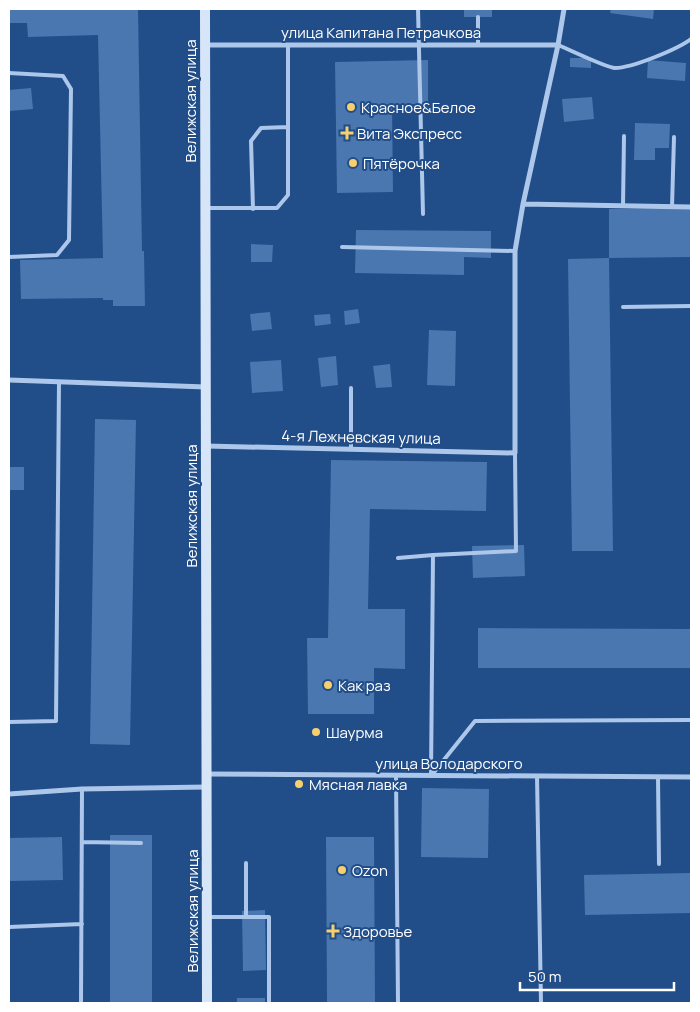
<svg xmlns="http://www.w3.org/2000/svg" width="700" height="1012" viewBox="0 0 700 1012" font-family="Manrope,sans-serif">
<rect width="100%" height="100%" fill="#214d88"/>
<path fill="#4a77b0" d="M 9,9 L 138,9 L 142,251 L 144,251 L 145,306 L 113,306 L 113,300 L 103,300 L 103,298 L 21,299 L 20,260 L 103,258 L 98,35 L 28,37 L 27,23 L 9,23 Z
M 464,9 L 492,9 L 492,17 L 464,17 Z
M 611,9 L 654,9 L 653,19 L 610,13 Z
M 570,58 L 591,58 L 591,68 L 570,67 Z
M 428,60 L 428,104 L 392,104 L 393,192 L 337,193 L 335,62 Z
M 648,60 L 686,63 L 685,81 L 647,78 Z
M 31,88 L 33,109 L 9,111 L 9,90 Z
M 592,97 L 594,119 L 564,122 L 562,99 Z
M 635,123 L 670,124 L 669,148 L 655,148 L 655,160 L 634,160 Z
M 691,208 L 691,257 L 609,258 L 609,209 Z
M 356,230 L 491,231 L 491,258 L 464,257 L 464,275 L 355,273 Z
M 251,244 L 273,245 L 272,262 L 251,262 Z
M 609,258 L 613,551 L 572,551 L 568,259 Z
M 358,309 L 360,323 L 345,325 L 344,311 Z
M 270,312 L 272,329 L 252,331 L 250,314 Z
M 330,314 L 331,324 L 315,326 L 314,315 Z
M 429,330 L 456,331 L 455,386 L 427,385 Z
M 336,356 L 338,385 L 321,387 L 318,358 Z
M 281,360 L 283,391 L 252,393 L 250,362 Z
M 390,364 L 392,387 L 376,388 L 373,366 Z
M 95,419 L 136,420 L 130,745 L 90,744 Z
M 331,460 L 487,462 L 486,511 L 370,509 L 368,609 L 405,609 L 405,669 L 374,668 L 374,714 L 308,714 L 307,638 L 328,638 Z
M 9,467 L 24,467 L 24,490 L 9,490 Z
M 524,545 L 525,576 L 473,578 L 472,546 Z
M 478,628 L 691,629 L 691,668 L 478,668 Z
M 422,788 L 489,789 L 488,858 L 421,857 Z
M 110,835 L 152,835 L 152,1003 L 110,1003 Z
M 62,837 L 63,880 L 9,881 L 9,838 Z
M 326,837 L 374,837 L 375,1003 L 327,1003 Z
M 691,873 L 691,913 L 585,915 L 584,875 Z
M 265,910 L 266,970 L 243,971 L 242,911 Z
M 237,998 L 265,998 L 265,1003 L 237,1003 Z"/>
<g fill="none" stroke-linecap="round" stroke-linejoin="round">
<path stroke="#acc7ea" stroke-width="4" d="M 418,9 L 423,214
M 478,17 L 478,45
M 558,45 C 568,49 607,68 615,68 C 632,68 678,49 691,39
M 9,73 L 63,76 L 71,89 L 69,240 L 57,255 L 9,257
M 623,206 L 624,136
M 672,207 L 674,137
M 207,208 L 277,208 L 288,195 L 288,45
M 253,209 L 251,141 L 261,128 L 288,127
M 342,247 L 515,251
M 623,307 L 691,306
M 351,449 L 351,388
M 398,558 L 433,555
M 9,722 L 56,721 L 59,382
M 396,775 L 398,1003
M 431,776 L 433,555 L 516,551 L 515,453
M 431,776 L 475,721 L 691,720
M 537,776 L 541,1003
M 658,777 L 659,864
M 82,842 L 141,843
M 246,863 L 246,917
M 207,917 L 269,917 L 269,1003
M 9,927 L 82,924
M 81,1003 L 82,789"/>
<path stroke="#acc7ea" stroke-width="5" d="M 205,45 L 558,45
M 523,204 L 691,207
M 9,380 L 206,387
M 206,446 L 515,453 L 515,251 L 523,204 L 558,45 L 564,9
M 207,774 L 691,777
M 9,794 L 82,789 L 206,787"/>
<path stroke="#d7e5f8" stroke-width="10" d="M 205,9 L 207,1003"/>
</g>
<g fill="#f6d06e" stroke="#214d88" stroke-width="2">
<circle cx="351" cy="107" r="5"/>
<path d="M344.5 125.5h5v5h5v5h-5v5h-5v-5h-5v-5h5z"/>
<circle cx="353" cy="163" r="5"/>
<circle cx="328" cy="685" r="5"/>
<circle cx="316" cy="732" r="5"/>
<circle cx="299" cy="784" r="5"/>
<circle cx="342" cy="870" r="5"/>
<path d="M330.5 923.5h5v5h5v5h-5v5h-5v-5h-5v-5h5z"/>
</g>
<g text-anchor="middle" dominant-baseline="central" stroke-width="4" stroke-linejoin="round" paint-order="stroke">
<g font-size="15" fill="#fff" stroke="#214d88">
<text x="381" y="32">улица Капитана Петрачкова</text>
<text transform="translate(190 101) rotate(-90)">Велижская улица</text>
<text transform="translate(361 437) rotate(1)">4-я Лежневская улица</text>
<text transform="translate(191 506) rotate(-90)">Велижская улица</text>
<text x="449" y="763">улица Володарского</text>
<text transform="translate(192 911) rotate(-90)">Велижская улица</text>
</g>
<g font-size="15" fill="#fff" stroke="#214d88" text-anchor="start">
<text x="361" y="107">Красное&amp;Белое</text>
<text x="357" y="133">Вита Экспресс</text>
<text x="363" y="163">Пятёрочка</text>
<text x="338" y="685">Как раз</text>
<text x="326" y="732">Шаурма</text>
<text x="309" y="784">Мясная лавка</text>
<text x="352" y="870">Ozon</text>
<text x="343" y="931">Здоровье</text>
</g>
</g>
<rect width="700" height="1012" fill="none" stroke="#ffffff" stroke-width="20"/>
<path d="M520 982v8h154v-8" fill="none" stroke="#ffffff" stroke-width="2.5"/>
<text x="528" y="982" font-size="15" fill="#ffffff" stroke="#214d88" stroke-width="4" paint-order="stroke">50 m</text>
</svg>
